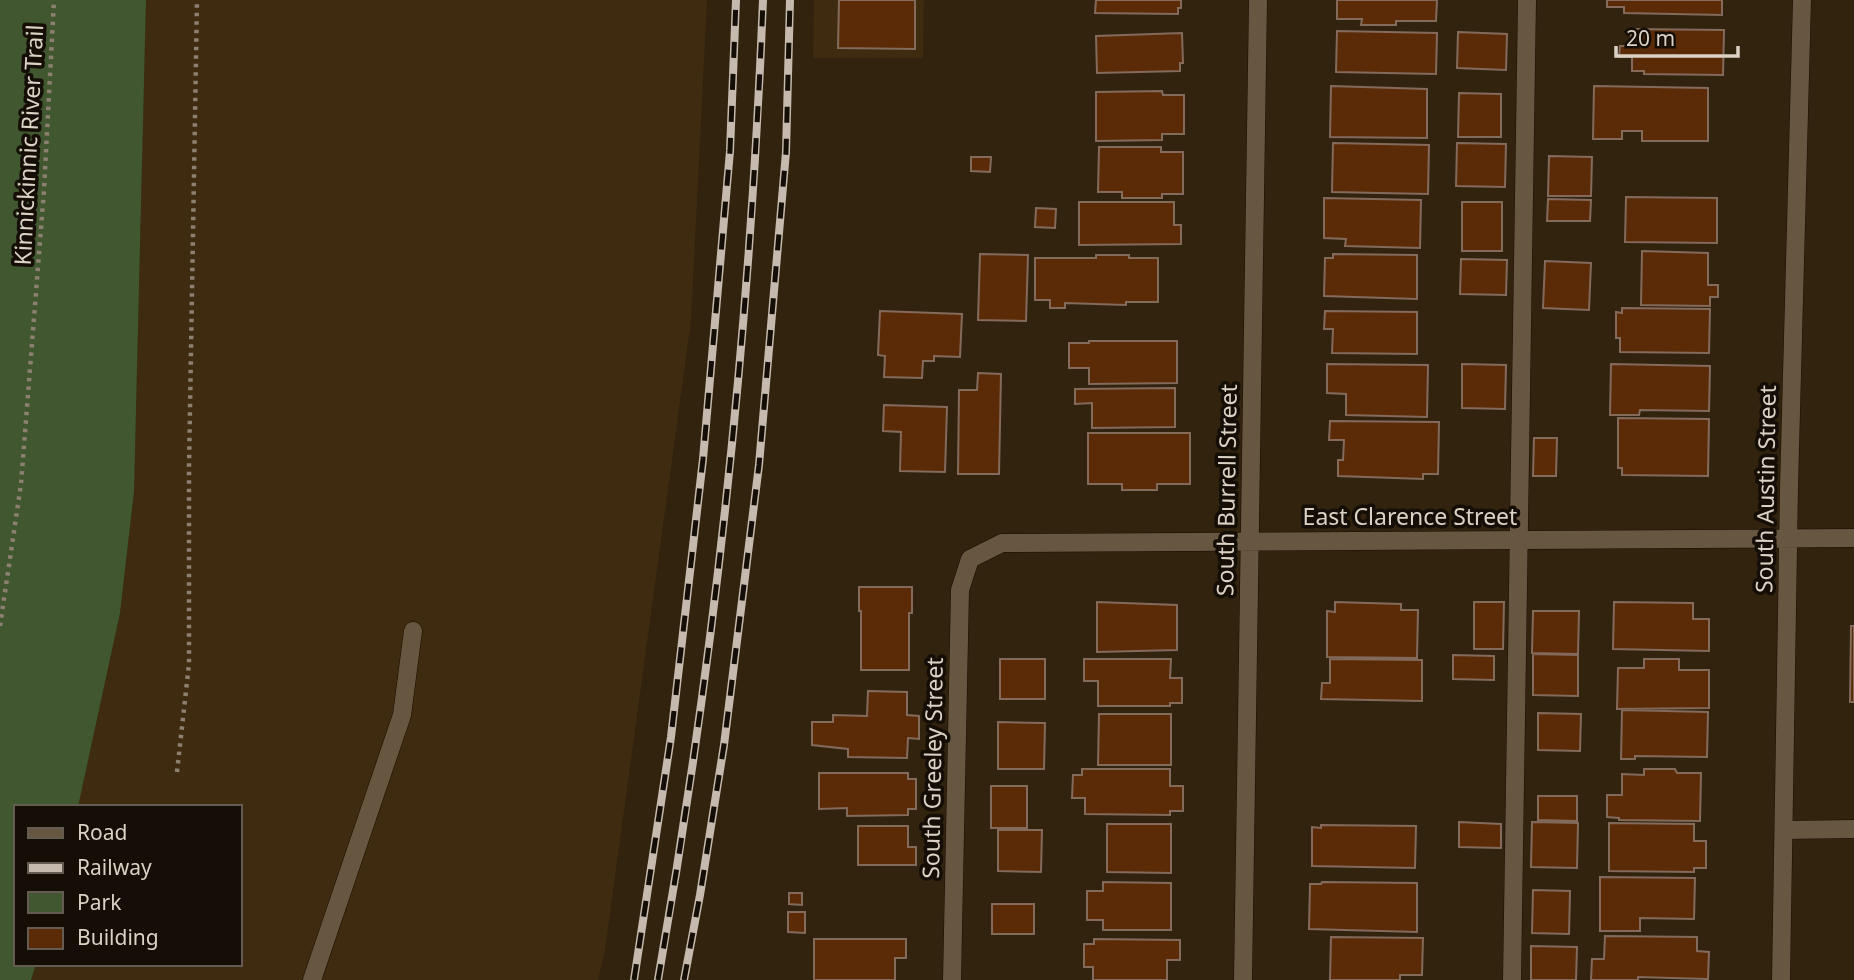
<svg xmlns="http://www.w3.org/2000/svg" width="1854" height="980" viewBox="0 0 1854 980" font-family="'Noto Sans',sans-serif">
<rect width="100%" height="100%" fill="#32230f"/>
<path fill="#3e2b10" d="M 146,0 L 707,0 L 691,321 L 605,950 L 598,980 L 31,980 L 36,964 L 240,964 L 240,807 L 78,807 L 120,613 L 134,492 Z
M 814,0 L 924,0 L 923,58 L 813,58 Z"/>
<path fill="#405730" d="M 0,0 L 146,0 L 134,492 L 120,613 L 78,807 L 16,807 L 16,964 L 36,964 L 31,980 L 0,980 Z"/>
<path fill="#5b2b08" stroke="#836a5b" stroke-width="2" d="M 839,0 L 915,0 L 915,49 L 838,48 Z
M 1096,0 L 1181,0 L 1181,8 L 1178,8 L 1178,14 L 1095,13 Z
M 1337,0 L 1437,0 L 1436,21 L 1396,21 L 1396,25 L 1361,25 L 1362,19 L 1337,19 Z
M 1607,0 L 1722,0 L 1722,15 L 1624,13 L 1624,7 L 1607,7 Z
M 1631,29 L 1724,30 L 1723,75 L 1644,74 L 1644,71 L 1632,71 L 1632,57 L 1619,57 L 1620,46 L 1631,46 Z
M 1337,31 L 1437,33 L 1436,74 L 1336,72 Z
M 1458,32 L 1507,34 L 1506,70 L 1457,68 Z
M 1182,33 L 1183,63 L 1180,63 L 1180,71 L 1097,73 L 1096,36 Z
M 1331,86 L 1427,89 L 1427,138 L 1330,137 Z
M 1594,86 L 1708,88 L 1708,141 L 1642,141 L 1642,131 L 1622,131 L 1622,139 L 1593,139 Z
M 1162,91 L 1163,95 L 1184,95 L 1184,134 L 1162,134 L 1162,140 L 1096,141 L 1096,92 Z
M 1459,93 L 1501,94 L 1501,137 L 1458,137 Z
M 1333,143 L 1429,145 L 1428,194 L 1332,192 Z
M 1457,143 L 1506,144 L 1505,187 L 1456,186 Z
M 1099,147 L 1161,147 L 1161,152 L 1183,152 L 1183,194 L 1162,194 L 1162,198 L 1122,198 L 1122,192 L 1098,192 Z
M 1549,156 L 1592,157 L 1591,196 L 1548,196 Z
M 971,157 L 991,157 L 990,172 L 971,171 Z
M 1626,197 L 1717,198 L 1717,243 L 1625,242 Z
M 1324,198 L 1421,200 L 1420,248 L 1345,246 L 1346,239 L 1324,238 Z
M 1548,199 L 1591,200 L 1590,221 L 1547,221 Z
M 1079,202 L 1174,202 L 1174,225 L 1181,225 L 1181,244 L 1079,245 Z
M 1462,202 L 1502,202 L 1502,251 L 1462,251 Z
M 1036,208 L 1056,209 L 1055,228 L 1035,227 Z
M 1642,251 L 1708,253 L 1708,285 L 1718,285 L 1718,297 L 1710,297 L 1710,306 L 1641,305 Z
M 980,254 L 1028,255 L 1026,321 L 978,320 Z
M 1333,254 L 1417,255 L 1417,299 L 1324,296 L 1325,258 L 1333,258 Z
M 1096,255 L 1129,255 L 1129,258 L 1158,258 L 1158,302 L 1126,302 L 1126,305 L 1065,303 L 1065,308 L 1050,308 L 1050,300 L 1035,300 L 1035,258 L 1096,258 Z
M 1461,259 L 1507,260 L 1506,295 L 1460,294 Z
M 1545,261 L 1591,263 L 1589,310 L 1543,308 Z
M 1622,308 L 1710,309 L 1709,353 L 1620,352 L 1620,338 L 1616,338 L 1616,312 L 1622,313 Z
M 880,311 L 962,314 L 960,357 L 934,356 L 934,361 L 923,361 L 922,378 L 884,377 L 885,356 L 878,355 Z
M 1325,311 L 1417,312 L 1417,354 L 1332,353 L 1333,329 L 1324,329 Z
M 1089,341 L 1177,341 L 1177,383 L 1089,384 L 1089,368 L 1069,368 L 1069,343 L 1089,343 Z
M 1327,364 L 1428,365 L 1427,417 L 1346,415 L 1346,394 L 1327,393 Z
M 1462,364 L 1506,365 L 1505,409 L 1462,408 Z
M 1611,364 L 1710,366 L 1709,411 L 1640,410 L 1639,415 L 1610,415 Z
M 978,373 L 1001,374 L 999,474 L 958,474 L 959,390 L 977,390 Z
M 1175,388 L 1175,427 L 1092,428 L 1092,403 L 1075,404 L 1075,389 Z
M 884,405 L 947,407 L 945,472 L 900,471 L 901,432 L 883,431 Z
M 1618,418 L 1709,419 L 1708,476 L 1622,475 L 1622,468 L 1618,468 Z
M 1330,421 L 1439,422 L 1438,474 L 1423,474 L 1423,479 L 1338,476 L 1338,460 L 1343,460 L 1344,440 L 1329,440 Z
M 1088,433 L 1190,433 L 1190,484 L 1157,484 L 1157,490 L 1122,490 L 1122,484 L 1088,484 Z
M 1534,438 L 1557,438 L 1556,476 L 1533,476 Z
M 859,587 L 912,587 L 912,613 L 909,613 L 909,670 L 861,670 L 861,611 L 859,611 Z
M 1097,602 L 1177,605 L 1177,650 L 1097,652 Z
M 1335,602 L 1401,604 L 1401,610 L 1418,610 L 1417,658 L 1327,657 L 1327,611 L 1335,612 Z
M 1474,602 L 1504,602 L 1503,649 L 1474,649 Z
M 1614,602 L 1693,603 L 1693,619 L 1709,619 L 1709,651 L 1613,649 Z
M 1533,611 L 1579,611 L 1578,654 L 1532,653 Z
M 1851,626 L 1854,626 L 1854,702 L 1850,702 Z
M 1533,654 L 1578,655 L 1578,696 L 1533,695 Z
M 1453,655 L 1494,656 L 1494,680 L 1453,679 Z
M 1000,659 L 1045,659 L 1045,699 L 1000,699 Z
M 1084,659 L 1171,659 L 1170,678 L 1182,678 L 1182,703 L 1170,703 L 1170,706 L 1098,706 L 1098,681 L 1084,681 Z
M 1330,659 L 1422,660 L 1422,701 L 1321,699 L 1322,683 L 1330,683 Z
M 1644,659 L 1679,659 L 1679,670 L 1709,670 L 1709,708 L 1617,709 L 1618,668 L 1644,668 Z
M 868,691 L 907,692 L 907,715 L 919,716 L 919,739 L 908,738 L 907,758 L 848,757 L 848,749 L 812,745 L 812,722 L 833,722 L 833,715 L 867,716 Z
M 1622,710 L 1708,712 L 1707,757 L 1635,756 L 1635,759 L 1621,759 Z
M 1538,713 L 1581,714 L 1580,751 L 1538,750 Z
M 1099,714 L 1171,714 L 1171,765 L 1098,765 Z
M 998,722 L 1045,723 L 1044,769 L 998,769 Z
M 1082,769 L 1170,769 L 1170,786 L 1183,786 L 1183,811 L 1170,811 L 1170,815 L 1085,814 L 1085,798 L 1072,798 L 1073,775 L 1082,775 Z
M 1644,769 L 1675,769 L 1677,773 L 1701,773 L 1700,821 L 1619,820 L 1619,818 L 1607,817 L 1607,795 L 1622,795 L 1622,774 L 1644,775 Z
M 819,773 L 908,773 L 908,779 L 916,779 L 916,809 L 908,809 L 908,815 L 847,816 L 847,808 L 819,809 Z
M 991,786 L 1027,786 L 1027,828 L 991,828 Z
M 1538,796 L 1577,796 L 1577,821 L 1538,820 Z
M 1459,822 L 1501,824 L 1501,848 L 1459,847 Z
M 1532,822 L 1578,823 L 1577,868 L 1531,867 Z
M 1609,823 L 1694,824 L 1694,841 L 1706,841 L 1706,868 L 1694,868 L 1694,872 L 1609,871 Z
M 1107,824 L 1171,824 L 1171,873 L 1107,872 Z
M 1321,825 L 1416,826 L 1415,868 L 1312,866 L 1312,827 L 1321,828 Z
M 858,826 L 908,826 L 908,847 L 916,847 L 916,865 L 858,865 Z
M 998,830 L 1042,830 L 1041,872 L 998,871 Z
M 1600,877 L 1695,878 L 1694,919 L 1640,918 L 1640,931 L 1600,931 Z
M 1103,882 L 1171,883 L 1171,930 L 1103,930 L 1103,920 L 1087,920 L 1087,891 L 1103,891 Z
M 1322,882 L 1417,883 L 1417,932 L 1309,929 L 1310,884 L 1321,884 Z
M 1533,890 L 1570,891 L 1569,934 L 1532,933 Z
M 789,893 L 802,893 L 802,905 L 789,904 Z
M 992,904 L 1034,904 L 1034,934 L 992,934 Z
M 788,912 L 805,912 L 805,933 L 788,932 Z
M 1605,936 L 1697,937 L 1697,951 L 1709,952 L 1708,979 L 1638,977 L 1638,980 L 1591,980 L 1592,959 L 1604,959 Z
M 1331,937 L 1423,938 L 1422,975 L 1400,975 L 1400,980 L 1330,980 Z
M 814,939 L 906,939 L 906,958 L 895,958 L 895,980 L 814,980 Z
M 1094,939 L 1180,940 L 1180,960 L 1167,960 L 1167,980 L 1093,980 L 1093,967 L 1084,967 L 1084,944 L 1094,944 Z
M 1531,946 L 1577,947 L 1576,980 L 1531,980 Z"/>
<g fill="none" stroke-linecap="round" stroke-linejoin="round">
<defs>
<path id="lane" d="M 1784,830 L 1854,829
M 312,980 L 402,715 L 413,631
M 1512,980 L 1527,0"/>
<path id="street" d="M 952,980 L 960,590 L 970,559 L 1002,543 L 1854,538
M 1243,980 L 1258,0
M 1781,980 L 1789,487 L 1802,0"/>
</defs>
<use href="#lane" stroke="#190c00" stroke-width="19"/>
<use href="#street" stroke="#190c00" stroke-width="19"/>
<path stroke="#8d8071" stroke-width="4.5" stroke-dasharray="3.5 5" stroke-linecap="butt" d="M 0,626 L 21,484 L 44,190 L 54,0
M 177,772 L 189,664 L 189,467 L 197,0"/>
<use href="#lane" stroke="#675741" stroke-width="18"/>
<use href="#street" stroke="#675741" stroke-width="18"/>
<defs>
<path id="rail" d="M 634,980 L 671,737 L 703,459 L 730,151 L 736,0
M 658,980 C 715,656 750,329 763,0
M 684,980 L 700,895 L 724,745 L 759,465 L 786,152 L 790,0"/>
</defs>
<use href="#rail" stroke="#c5baad" stroke-width="8"/>
<use href="#rail" stroke="#140e06" stroke-width="5" stroke-dasharray="16" stroke-linecap="butt"/>
</g>
<g text-anchor="middle" dominant-baseline="central" stroke-width="7" stroke-linejoin="round" paint-order="stroke">
<g font-size="23" fill="#dbd1c5" stroke="#140e06">
<text transform="translate(28 145) rotate(-87)">Kinnickinnic River Trail</text>
<text transform="translate(1765 489) rotate(-89)">South Austin Street</text>
<text transform="translate(1226 490) rotate(-89)">South Burrell Street</text>
<text x="1410" y="516">East Clarence Street</text>
<text transform="translate(932 768) rotate(-89)">South Greeley Street</text>
</g>
</g>
<rect x="14" y="805" width="228" height="161" fill="#140e06" stroke="#645c52" stroke-width="2"/>
<rect x="28" y="828" width="35" height="10" fill="#675741" stroke="#645c52" stroke-width="2"/>
<text x="77" y="840" font-size="21" fill="#dbd1c5">Road</text>
<rect x="28" y="863" width="35" height="10" fill="#c5baad" stroke="#645c52" stroke-width="2"/>
<text x="77" y="875" font-size="21" fill="#dbd1c5">Railway</text>
<rect x="28" y="892" width="35" height="21" fill="#405730" stroke="#645c52" stroke-width="2"/>
<text x="77" y="910" font-size="21" fill="#dbd1c5">Park</text>
<rect x="28" y="928" width="35" height="21" fill="#5b2b08" stroke="#645c52" stroke-width="2"/>
<text x="77" y="945" font-size="21" fill="#dbd1c5">Building</text>
<path d="M1616 46v10h122v-10" fill="none" stroke="#dbd1c5" stroke-width="3.5"/>
<text x="1626" y="46" font-size="21" fill="#dbd1c5" stroke="#140e06" stroke-width="5" paint-order="stroke">20 m</text>
</svg>
